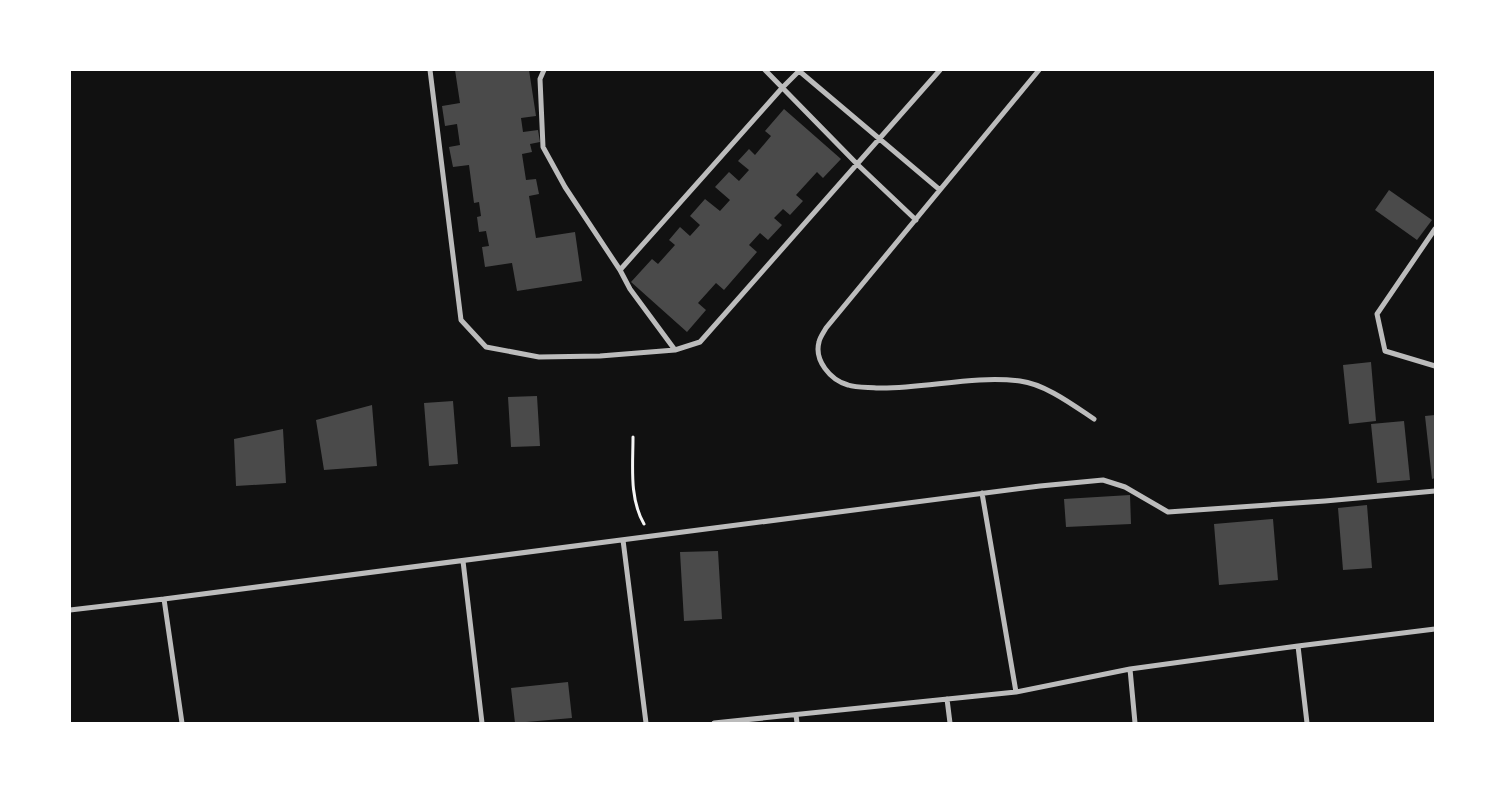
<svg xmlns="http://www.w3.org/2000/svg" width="1505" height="793" viewBox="0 0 1505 793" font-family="'Space Grotesk',sans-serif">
<rect width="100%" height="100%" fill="#111"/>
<path fill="#4a4a4a" d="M 455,70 L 529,70 L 536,116 L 521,118 L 523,132 L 538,130 L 540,142 L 530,144 L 532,152 L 522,154 L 526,180 L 536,179 L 539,194 L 529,196 L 536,238 L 575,232 L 582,281 L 517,291 L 512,263 L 485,267 L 482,247 L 489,246 L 486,231 L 479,232 L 477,217 L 481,216 L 479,202 L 474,203 L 469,165 L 453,167 L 449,147 L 460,145 L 457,124 L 445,126 L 442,106 L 460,103 Z
M 784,109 L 841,159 L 823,178 L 817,172 L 796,195 L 803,201 L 790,215 L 783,209 L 774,218 L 782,225 L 768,240 L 760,233 L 749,245 L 757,252 L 724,290 L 716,283 L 698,303 L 706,310 L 687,332 L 631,282 L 652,259 L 658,264 L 675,245 L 669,240 L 680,227 L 690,236 L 700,225 L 690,216 L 705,199 L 720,211 L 730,200 L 715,187 L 729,172 L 739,181 L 749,170 L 738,161 L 749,149 L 755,155 L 771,136 L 765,131 Z
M 1389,190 L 1432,220 L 1417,240 L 1375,210 Z
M 1371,362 L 1376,421 L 1349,424 L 1343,365 Z
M 537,396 L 540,446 L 511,447 L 508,397 Z
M 453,401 L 458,464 L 429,466 L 424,403 Z
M 372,405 L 377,466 L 324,470 L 316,420 Z
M 1435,415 L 1435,478 L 1432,479 L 1425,416 Z
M 1404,421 L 1410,480 L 1377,483 L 1371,424 Z
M 283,429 L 286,483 L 236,486 L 234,439 Z
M 1130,495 L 1131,524 L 1066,527 L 1064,499 Z
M 1367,505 L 1372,568 L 1343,570 L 1338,508 Z
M 1273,519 L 1278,580 L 1219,585 L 1214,524 Z
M 718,551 L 722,619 L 684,621 L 680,552 Z
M 568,682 L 572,718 L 515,723 L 511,688 Z"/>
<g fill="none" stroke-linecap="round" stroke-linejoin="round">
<path stroke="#f5f5f5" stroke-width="3" d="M 633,437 C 633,466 629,498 644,524"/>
<path stroke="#bcbcbc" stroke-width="5" d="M 430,70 L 461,320 L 486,347 L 539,357 L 600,356 L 675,350 L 630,289 L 620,270 L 565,187 L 543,147 L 540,79 L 544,70
M 765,70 L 858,165 L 916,220
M 798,70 L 940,190
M 1039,70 L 826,328 C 824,332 820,337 819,342 C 814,360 830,380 848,385 C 857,388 869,387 878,388 C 925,389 973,375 1020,381 C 1045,384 1073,405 1094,419
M 1435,229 L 1377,314 L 1385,351 L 1435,366
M 620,270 L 782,88 L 800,70
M 675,350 L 700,342 L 940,70
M 982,493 L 1016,692
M 623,540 L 646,723
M 463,561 L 482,723
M 164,599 L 182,723
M 70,610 L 164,599 L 1040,486 L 1103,480 L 1125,487 L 1168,512 L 1325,501 L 1435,491
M 1298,646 L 1307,723
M 1130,669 L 1135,723
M 947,699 L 950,723
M 796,715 L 797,723
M 714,723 L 1016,692 L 1130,669 L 1298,646 L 1435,629"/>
</g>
<rect width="1505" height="793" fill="none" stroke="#ffffff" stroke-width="142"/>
</svg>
